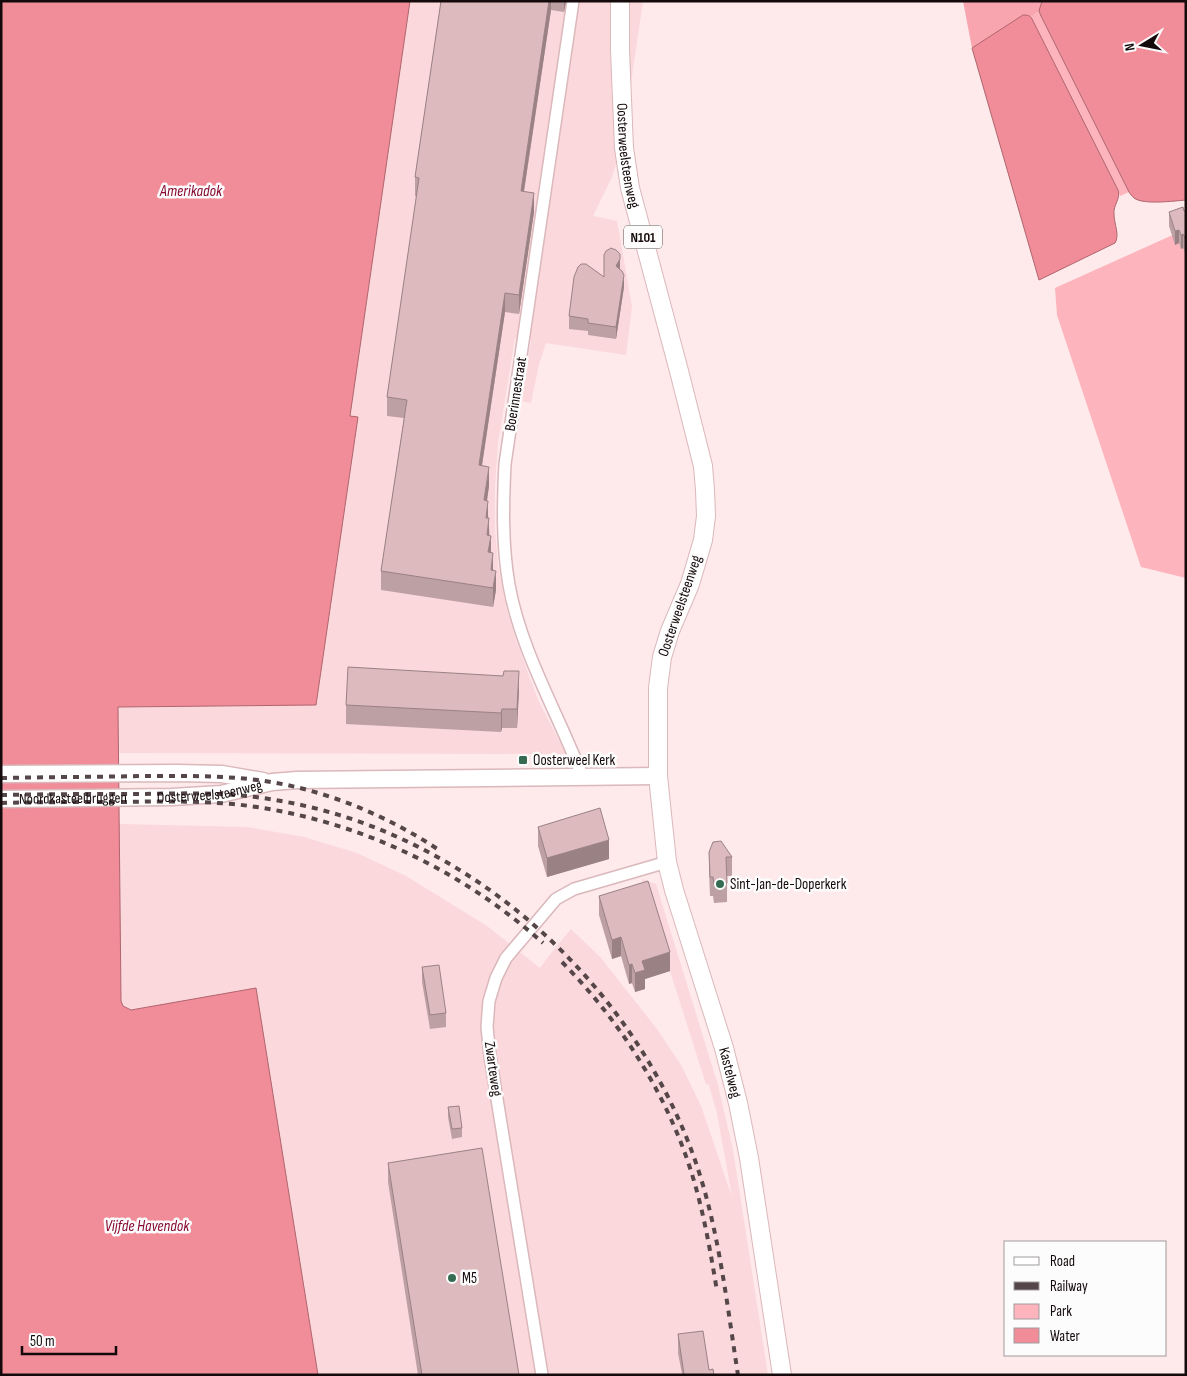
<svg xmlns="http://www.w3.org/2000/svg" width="1187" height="1376" viewBox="0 0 1187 1376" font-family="'Sofia Sans Condensed',sans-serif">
<rect width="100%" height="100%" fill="#fee9eb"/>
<path fill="#fbd8db" d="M 410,1 L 643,1 L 627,110 L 618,158 L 612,177 L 593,216 L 617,221 L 632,306 L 626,355 L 546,343 L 539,364 L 531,403 L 521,401 L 531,341 L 515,338 L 498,443 L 495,487 L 495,528 L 498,566 L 506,606 L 515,637 L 538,700 L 566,754 L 118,753 L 118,707 L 316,705 L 358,417 L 350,416 Z
M 119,824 L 247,827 L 304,837 L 357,853 L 406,876 L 487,926 L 540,968 L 548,957 L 571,929 L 601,958 L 657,1029 L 681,1065 L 701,1106 L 732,1197 L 717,1113 L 709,1085 L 706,1084 L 670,971 L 642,879 L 656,884 L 718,1085 L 733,1150 L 768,1375 L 318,1375 L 256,989 L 131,1010 L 123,1006 L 121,1001 Z"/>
<path fill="#fdb4bc" d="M 1039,11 L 1041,16 L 1129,192 L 1120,196 L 1118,190 L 1031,17 Z
M 1186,229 L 1186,578 L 1141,567 L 1057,315 L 1055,288 Z"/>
<path fill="#f8a5af" d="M 963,1 L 1048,1 L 1039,11 L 1031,17 L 972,48 Z"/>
<path fill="#f18c99" stroke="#af656e" d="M 1,1 L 410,1 L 350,416 L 358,417 L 316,705 L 118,707 L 121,1001 L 123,1006 L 131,1010 L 256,988 L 318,1375 L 1,1375 Z
M 1042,1 L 1186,1 L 1186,200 C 1174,201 1143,205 1134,198 C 1132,196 1130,194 1129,192 L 1041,16 L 1039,11 Z
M 1023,15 C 1029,15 1031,16 1033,21 L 1118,190 C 1121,199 1113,205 1114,214 C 1114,224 1120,235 1115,243 L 1039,280 L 972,48 Z"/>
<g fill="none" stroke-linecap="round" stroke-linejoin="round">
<defs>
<path id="street" d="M 573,1 L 505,464 C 503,504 502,545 509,585 C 521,652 558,713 582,776
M 542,1375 L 490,1056 L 487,1027 L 489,1001 L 496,978 L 506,958 L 556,899 L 574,889 L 667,862"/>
<g id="secondary">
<path d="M 1,774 L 177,773 L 222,774 L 263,781"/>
<path id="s1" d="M 1,799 L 172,797 L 221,794 L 272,782 L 297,780 L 658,776"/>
</g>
<g id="primary">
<path id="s2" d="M 620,1 L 620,50 L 624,148 L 630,188 L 679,371 L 703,466 L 705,490 L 706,516 L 703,540 L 690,584 L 670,631 L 662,657 L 658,688 L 658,776 L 667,862 L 674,890 L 724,1048 L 738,1103 L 749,1158 L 782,1375"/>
</g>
</defs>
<use href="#street" stroke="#dab8bb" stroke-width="14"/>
<use href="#secondary" stroke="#dab8bb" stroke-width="19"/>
<use href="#primary" stroke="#dab8bb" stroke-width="20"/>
<use href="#street" stroke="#fff" stroke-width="11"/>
<use href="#secondary" stroke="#fff" stroke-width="16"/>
<use href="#primary" stroke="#fff" stroke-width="18"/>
<path stroke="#554749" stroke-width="4" stroke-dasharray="6 6" stroke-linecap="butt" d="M 1,778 C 48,777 95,777 142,776 C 185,776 228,775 271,782 C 331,792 389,817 439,850
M 1,795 C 48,794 95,794 141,794 C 188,793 235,792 281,801 C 470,834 634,983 696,1163 C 719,1230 727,1305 738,1375
M 1,803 C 42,802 82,802 123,802 C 159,801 196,801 233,804 C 348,816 457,866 543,943
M 562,962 C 619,1020 665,1091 690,1168 C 703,1208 710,1249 717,1291"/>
</g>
<path fill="#bda0a3" d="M 441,1 L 566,1 L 564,12 L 551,10 L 524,192 L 534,212 L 519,314 L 505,312 L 482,466 L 489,486 L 487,501 L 491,553 L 496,590 L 493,607 L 381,590 L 381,571 L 404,418 L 387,416 L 387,397 L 417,196 L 415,196 L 415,177 Z
M 1186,210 L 1186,254 L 1183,248 L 1181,249 L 1179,243 L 1175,245 L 1169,226 L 1169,212 Z
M 620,254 L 620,269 L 624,287 L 616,339 L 588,335 L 588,331 L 569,329 L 569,316 L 604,276 Z
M 519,690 L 517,728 L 502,728 L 501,732 L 346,724 L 346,705 Z
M 538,827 L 609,859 L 547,877 L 538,846 Z
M 709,852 L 732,857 L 732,876 L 727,876 L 727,902 L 714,903 L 713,896 L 710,896 L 709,871 Z
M 599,896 L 670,971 L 645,979 L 645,989 L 635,992 L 632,983 L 629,984 L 621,956 L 612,959 L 599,915 Z
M 422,967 L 446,1013 L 446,1027 L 430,1029 L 422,982 Z
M 448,1107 L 462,1128 L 462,1137 L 452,1139 L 448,1117 Z
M 388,1163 L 519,1375 L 418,1375 L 388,1182 Z
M 678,1334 L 709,1370 L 682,1374 L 678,1353 Z"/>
<path fill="#9a8284" d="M 549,1 L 551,1 L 551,10 L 521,210 L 521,191 Z
M 564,1 L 566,1 L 564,12 Z
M 534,193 L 534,212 L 519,314 L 519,295 Z
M 1179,230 L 1179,243 L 1175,245 L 1175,231 Z
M 1183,234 L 1183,248 L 1181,249 L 1181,235 Z
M 620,259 L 620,271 L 616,266 Z
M 624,275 L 624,287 L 616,339 L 616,327 Z
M 505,293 L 505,312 L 479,484 L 479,465 Z
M 489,467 L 489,486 L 484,519 L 484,500 Z
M 488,501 L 488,520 L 486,518 Z
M 489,518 L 489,537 L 487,535 Z
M 491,536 L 491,555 L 488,552 Z
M 493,553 L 493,572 L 491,589 L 491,570 Z
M 496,571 L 496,590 L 493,607 L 493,588 Z
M 519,671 L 519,690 L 517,728 L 517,709 Z
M 502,709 L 502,728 L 501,732 L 501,713 Z
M 609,840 L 609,859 L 547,877 L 547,858 Z
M 621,937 L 621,956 L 612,959 L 612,940 Z
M 670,952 L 670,971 L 645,979 L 645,989 L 635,992 L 635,973 L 642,961 Z
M 632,964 L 632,983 L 629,984 L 629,965 Z"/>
<path fill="#dcbabd" stroke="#9a8284" d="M 441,1 L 549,1 L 521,191 L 534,193 L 519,295 L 505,293 L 479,465 L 489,467 L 484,500 L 488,501 L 486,518 L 489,518 L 487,535 L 491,536 L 488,552 L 493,553 L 491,570 L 496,571 L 493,588 L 381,571 L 407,400 L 387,397 L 419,178 L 415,177 Z
M 1183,207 L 1184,211 L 1186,210 L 1186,240 L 1183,234 L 1181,235 L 1179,230 L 1175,231 L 1169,212 Z
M 611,248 L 616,250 L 620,254 L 620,259 L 616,266 L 622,271 L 624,275 L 616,327 L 588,323 L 588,319 L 569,316 L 574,277 L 578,267 L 581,264 L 586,264 L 604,277 L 604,255 L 606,251 Z
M 348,667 L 503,676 L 504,671 L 519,671 L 517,709 L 502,709 L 501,713 L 346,705 Z
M 600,808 L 609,840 L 547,858 L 538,827 Z
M 721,841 L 732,857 L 726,857 L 727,883 L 714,884 L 713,877 L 710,877 L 709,852 L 713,842 Z
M 648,881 L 670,952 L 642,961 L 645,970 L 635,973 L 632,964 L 629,965 L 621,937 L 612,940 L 599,896 Z
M 439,965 L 446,1013 L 430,1015 L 422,967 Z
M 459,1106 L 462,1128 L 452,1129 L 448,1107 Z
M 482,1148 L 519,1375 L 422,1375 L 388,1163 Z
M 703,1331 L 709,1370 L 713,1369 L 714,1375 L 679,1375 L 684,1374 L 678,1334 Z"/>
<g fill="#346b51" stroke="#fcfcfc" stroke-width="2">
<rect x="518" y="755" width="10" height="10" rx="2.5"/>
<circle cx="720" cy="884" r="5"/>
<circle cx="452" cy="1278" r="5"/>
</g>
<g text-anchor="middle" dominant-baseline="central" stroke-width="5" stroke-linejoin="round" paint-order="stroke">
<rect fill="#fcfcfc" stroke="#5a5353" stroke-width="1" x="624" y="225.5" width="38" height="23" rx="4"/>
<g font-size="14" font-weight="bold" fill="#150a0b">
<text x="643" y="237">N101</text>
</g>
<g font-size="15" fill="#150a0b" stroke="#fcfcfc">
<text stroke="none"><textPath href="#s2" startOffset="155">Oosterweelsteenweg</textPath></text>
<text transform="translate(516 394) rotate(-81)">Boerinnestraat</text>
<text transform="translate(680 606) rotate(-71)">Oosterweelsteenweg</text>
<text stroke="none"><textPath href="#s1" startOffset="209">Oosterweelsteenweg</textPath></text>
<text stroke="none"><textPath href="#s1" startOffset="72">Noordkasteelbruggen</textPath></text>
<text transform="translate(493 1069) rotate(82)">Zwarteweg</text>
<text stroke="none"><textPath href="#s2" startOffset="1099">Kastelweg</textPath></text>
</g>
<g font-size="15" fill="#150a0b" stroke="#fcfcfc" text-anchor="start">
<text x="533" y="760">Oosterweel Kerk</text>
<text x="730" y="884">Sint-Jan-de-Doperkerk</text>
<text x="462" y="1278">M5</text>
</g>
<g font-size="16" font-style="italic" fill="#860a31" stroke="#fcfcfc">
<text x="191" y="191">Amerikadok</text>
<text x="147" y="1226">Vijfde Havendok</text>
</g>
</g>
<rect width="1187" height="1376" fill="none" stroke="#150a0b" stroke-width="5"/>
<rect x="1004" y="1241" width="162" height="115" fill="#fcfcfc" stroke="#a09b9c"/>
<rect x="1014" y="1257" width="25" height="8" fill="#ffffff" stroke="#a09b9c"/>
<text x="1050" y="1266" font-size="15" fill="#150a0b">Road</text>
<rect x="1014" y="1282" width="25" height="8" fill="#554749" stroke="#a09b9c"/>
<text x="1050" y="1291" font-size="15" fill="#150a0b">Railway</text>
<rect x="1014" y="1304" width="25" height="15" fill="#fdb4bc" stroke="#a09b9c"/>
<text x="1050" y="1316" font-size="15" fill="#150a0b">Park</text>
<rect x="1014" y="1328" width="25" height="15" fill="#f18c99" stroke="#a09b9c"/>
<text x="1050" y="1341" font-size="15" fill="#150a0b">Water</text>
<g transform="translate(1142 45) rotate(260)" stroke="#fcfcfc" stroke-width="4" paint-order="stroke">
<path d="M0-4L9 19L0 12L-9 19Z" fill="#150a0b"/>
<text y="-8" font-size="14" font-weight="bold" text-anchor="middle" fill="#150a0b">N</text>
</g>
<path d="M22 1346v8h94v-8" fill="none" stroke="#150a0b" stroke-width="2.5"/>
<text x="30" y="1346" font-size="15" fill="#150a0b" stroke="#fcfcfc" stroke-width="4" paint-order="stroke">50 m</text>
</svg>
